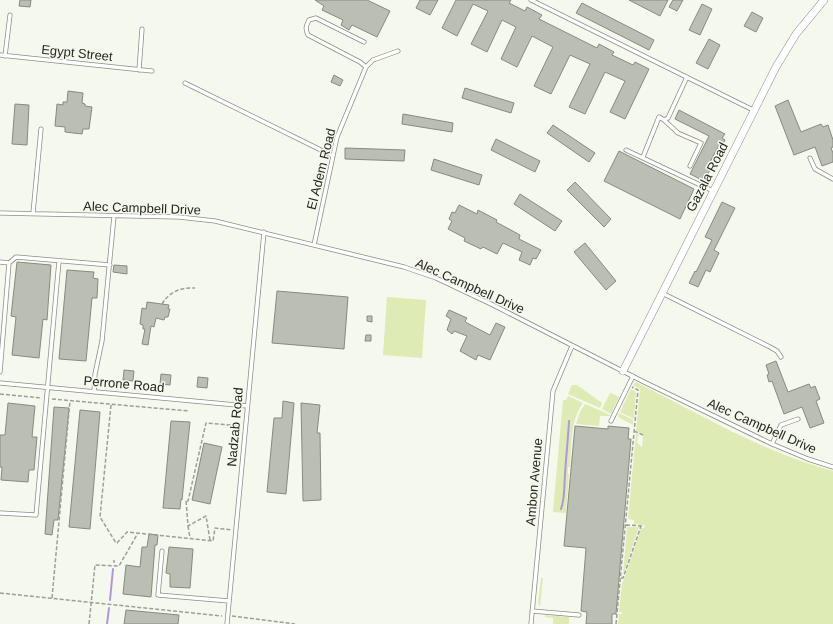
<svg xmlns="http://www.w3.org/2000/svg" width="833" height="624" viewBox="0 0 833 624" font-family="Helvetica,sans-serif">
<rect width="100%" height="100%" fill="#f5f8ec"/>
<path fill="#deebb4" d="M 387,297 L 426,300 L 422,358 L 383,355 Z
M 636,382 C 699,414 765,453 833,471 L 833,624 L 618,624 L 619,614 L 622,614 L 622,612 L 619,612 L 622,583 L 623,582 L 641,528 L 644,528 L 645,525 L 634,524 L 634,520 L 628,519 L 636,433 L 640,435 L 638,435 L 637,443 L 642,447 L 643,435 L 636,431 L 640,389 L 633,385 Z
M 572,385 L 577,385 L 602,403 L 600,408 L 568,394 Z
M 631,389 L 636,392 L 634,419 L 620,412 Z
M 610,393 L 611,393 L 619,397 L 611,414 L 602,409 Z
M 568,396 L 583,403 C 570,420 572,446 570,467 L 568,467 L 568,474 L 569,474 L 566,513 L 553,512 L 563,400 L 566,400 Z
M 585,404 L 610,415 L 610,416 L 600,416 L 599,426 L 576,424 L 580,412 Z
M 619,413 L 633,420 L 633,425 L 620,418 L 618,416 Z
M 627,527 L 639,527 L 623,575 Z
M 541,578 L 543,578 L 540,607 L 538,603 Z
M 545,615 L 569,617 L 569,624 L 553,624 L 553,618 L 545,617 Z"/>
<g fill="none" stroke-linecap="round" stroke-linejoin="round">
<path stroke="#af96dd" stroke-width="2" d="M 561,509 C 565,498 564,486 565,475 C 566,457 568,440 569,421
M 114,562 L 114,561
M 110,600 L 113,569
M 107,624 L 109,608"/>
</g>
<path fill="#bbbeb3" stroke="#878a80" d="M 20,0 L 31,0 L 30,7 L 19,6 Z
M 315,0 L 367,0 L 390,11 L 377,37 L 352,25 L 349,30 L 341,25 L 343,20 L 322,10 L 324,6 Z
M 420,0 L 438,0 L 430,15 L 416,8 Z
M 456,0 L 511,0 L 509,3 L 525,11 L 527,7 L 542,15 L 539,19 L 597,48 L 599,44 L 614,52 L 612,55 L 633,65 L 635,62 L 649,69 L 625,119 L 610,112 L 625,81 L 605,72 L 585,114 L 569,107 L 590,64 L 570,55 L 551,94 L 534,86 L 553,47 L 532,36 L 517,67 L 501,59 L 516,27 L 502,20 L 487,52 L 471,44 L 488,11 L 473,4 L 457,36 L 442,28 Z
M 629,0 L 668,0 L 660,16 Z
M 673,0 L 683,0 L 677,11 L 669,7 Z
M 582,3 L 654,40 L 649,50 L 576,13 Z
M 702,4 L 712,9 L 700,35 L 689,30 Z
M 752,12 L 763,18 L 756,32 L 744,26 Z
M 709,39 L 720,45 L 708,69 L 696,63 Z
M 334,75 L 343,80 L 340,86 L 331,82 Z
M 465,88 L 514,103 L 511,113 L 462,98 Z
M 68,91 L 83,93 L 82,103 L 85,104 L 85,106 L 92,107 L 89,129 L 83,129 L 82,134 L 65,132 L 65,127 L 55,126 L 57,104 L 63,105 L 63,102 L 67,102 Z
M 788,100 L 801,132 L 821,124 L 823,127 L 828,125 L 833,140 L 833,147 L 831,148 L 833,153 L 833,162 L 822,166 L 815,147 L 794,155 L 775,106 Z
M 15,104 L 29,105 L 27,145 L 12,144 Z
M 679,110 L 725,134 L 722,138 L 725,140 L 722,146 L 719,145 L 708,166 L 711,168 L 707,176 L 704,175 L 702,180 L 690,174 L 709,136 L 675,119 Z
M 403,114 L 453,123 L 452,132 L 402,124 Z
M 553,125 L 595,153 L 589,162 L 547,133 Z
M 496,139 L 540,161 L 535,172 L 491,150 Z
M 345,148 L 405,150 L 404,161 L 345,159 Z
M 619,151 L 694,189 L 680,219 L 604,181 Z
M 434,159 L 482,175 L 479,185 L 431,170 Z
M 575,182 L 611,219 L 604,227 L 567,190 Z
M 520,194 L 562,221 L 555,231 L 514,204 Z
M 722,202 L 735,208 L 714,250 L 719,253 L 710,272 L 706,270 L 698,287 L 689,283 L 695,271 L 696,272 L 712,240 L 705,237 Z
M 459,205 L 477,214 L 478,210 L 497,220 L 496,222 L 520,235 L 519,239 L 541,250 L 536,259 L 533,258 L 530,265 L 519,260 L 522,252 L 503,243 L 497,254 L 483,247 L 481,249 L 464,241 L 465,238 L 448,229 L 452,221 L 449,219 L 452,212 L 455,213 Z
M 585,243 L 616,281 L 606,290 L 574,252 Z
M 17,262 L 51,265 L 47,320 L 43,319 L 39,358 L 12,355 L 16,317 L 11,316 Z
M 114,265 L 127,266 L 127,274 L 113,272 Z
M 67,270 L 94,272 L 93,278 L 98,279 L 97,298 L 92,298 L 86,361 L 59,359 Z
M 277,291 L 348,297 L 344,349 L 272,343 Z
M 147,302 L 169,305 L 168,309 L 170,309 L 168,317 L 165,317 L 164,320 L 156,318 L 154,327 L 151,326 L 148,345 L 142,344 L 145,329 L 143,329 L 143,325 L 140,324 L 142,308 L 146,309 Z
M 449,310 L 467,318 L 465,321 L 467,323 L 490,335 L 496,323 L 505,327 L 490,360 L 478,355 L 476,360 L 460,351 L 467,336 L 454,331 L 452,334 L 447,330 L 451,319 L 446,316 Z
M 367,316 L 372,316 L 372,322 L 367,321 Z
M 366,335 L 371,335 L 371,341 L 365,341 Z
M 776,361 L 788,392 L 809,384 L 811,388 L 815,386 L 820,399 L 816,401 L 824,423 L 810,428 L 802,407 L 784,414 L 772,381 L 769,382 L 767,375 L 769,374 L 766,365 Z
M 124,370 L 134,371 L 133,381 L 123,380 Z
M 161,374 L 171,375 L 170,385 L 160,384 Z
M 198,377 L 208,378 L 207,388 L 197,387 Z
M 283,401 L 294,403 L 286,494 L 267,492 L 274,418 L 282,418 Z
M 8,403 L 35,406 L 32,437 L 37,437 L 34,470 L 29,470 L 28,482 L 1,480 L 2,467 L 0,467 L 0,435 L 5,435 Z
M 301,403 L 320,405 L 317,433 L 320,433 L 321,500 L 303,501 Z
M 54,407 L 69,408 L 58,520 L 54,520 L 52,535 L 45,534 Z
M 80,410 L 100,412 L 90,529 L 69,527 Z
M 171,421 L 190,422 L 182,500 L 181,499 L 180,509 L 163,508 Z
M 575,426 L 608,429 L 608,426 L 629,428 L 628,439 L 631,439 L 616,614 L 612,614 L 612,624 L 586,624 L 587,612 L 581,611 L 586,548 L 564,546 Z
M 204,443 L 222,447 L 210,504 L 192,500 Z
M 149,534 L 158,535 L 157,545 L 155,545 L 151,597 L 123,594 L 126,565 L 140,567 L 142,547 L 147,547 Z
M 169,547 L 193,549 L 190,588 L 170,587 L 170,574 L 166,573 Z
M 126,610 L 179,615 L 178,624 L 124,624 Z"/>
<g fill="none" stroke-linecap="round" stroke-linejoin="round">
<defs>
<path id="lane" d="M 531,0 L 753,110
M 364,42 L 316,18 L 309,20 C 306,26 305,29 308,35 L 360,62 L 366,67
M 0,55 L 152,71
M 5,56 L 10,15
M 139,70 L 142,29
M 185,83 L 333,156
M 664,120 L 678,133 L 701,143 L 690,166
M 626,150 L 713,191
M 643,157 L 659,117 L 664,120 L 668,118 L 687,77
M 810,158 L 815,169 L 833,179
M 0,213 L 179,217 L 215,221 L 404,267 L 436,278 L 493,305 L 644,382 L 772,444 L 808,459 L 833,467
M 33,213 L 41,129
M 314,245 L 337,137 L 366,67 L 373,60 L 398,51
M 0,262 L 9,263 L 16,257 L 110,265
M 662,293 L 770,347 L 777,351 L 781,357
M 0,372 L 9,263
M 0,383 L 247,406
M 94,392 L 95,374 L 102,341 L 114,216
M 611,421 L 633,376
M 772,444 L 781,425 L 798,419
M 0,513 L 36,515 L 59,261
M 162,551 L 158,595 L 229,601
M 532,611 L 579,615
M 227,624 L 264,232
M 531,624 L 553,391 L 572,346"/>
<path id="street" d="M 623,371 L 776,67 L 796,34 L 824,0"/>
</defs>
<use href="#lane" stroke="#8b8e83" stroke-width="5"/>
<use href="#street" stroke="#8b8e83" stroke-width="8"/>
<path stroke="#9d9f96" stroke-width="1.5" stroke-dasharray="4 2" stroke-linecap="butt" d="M 162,304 C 169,292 181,287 195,288
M 0,394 L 42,398
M 52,399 L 189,411
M 111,405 L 100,517 L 116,543 L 117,543 L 127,532 L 213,541 L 215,528 L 232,530
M 634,431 L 643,435
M 626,525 L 644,526
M 188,526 L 190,538
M 210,540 L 206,516 L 188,526 L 186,500 L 188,501 L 206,423 L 241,426
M 621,578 L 623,578 L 641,526
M 0,593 L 222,616
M 52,598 L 70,401
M 232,616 L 295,624
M 89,624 L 95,565 L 119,566 L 138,533
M 616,624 L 638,390 L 632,387"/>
<use href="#lane" stroke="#fff" stroke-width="3.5"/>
<use href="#street" stroke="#fff" stroke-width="7"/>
</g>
<g text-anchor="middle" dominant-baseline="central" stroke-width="3" stroke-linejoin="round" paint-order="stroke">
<g font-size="13" fill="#252621" stroke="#f5f8ec">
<text transform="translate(77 53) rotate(6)">Egypt Street</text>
<text transform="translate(321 169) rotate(-76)">El Adem Road</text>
<text transform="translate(707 177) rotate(-63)">Gazala Road</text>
<text transform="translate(142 208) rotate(2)">Alec Campbell Drive</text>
<text transform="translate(470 286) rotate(24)">Alec Campbell Drive</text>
<text transform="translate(124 384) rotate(5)">Perrone Road</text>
<text transform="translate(762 426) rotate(24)">Alec Campbell Drive</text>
<text transform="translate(235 427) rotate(-85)">Nadzab Road</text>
<text transform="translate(534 482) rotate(-85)">Ambon Avenue</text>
</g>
</g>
</svg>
